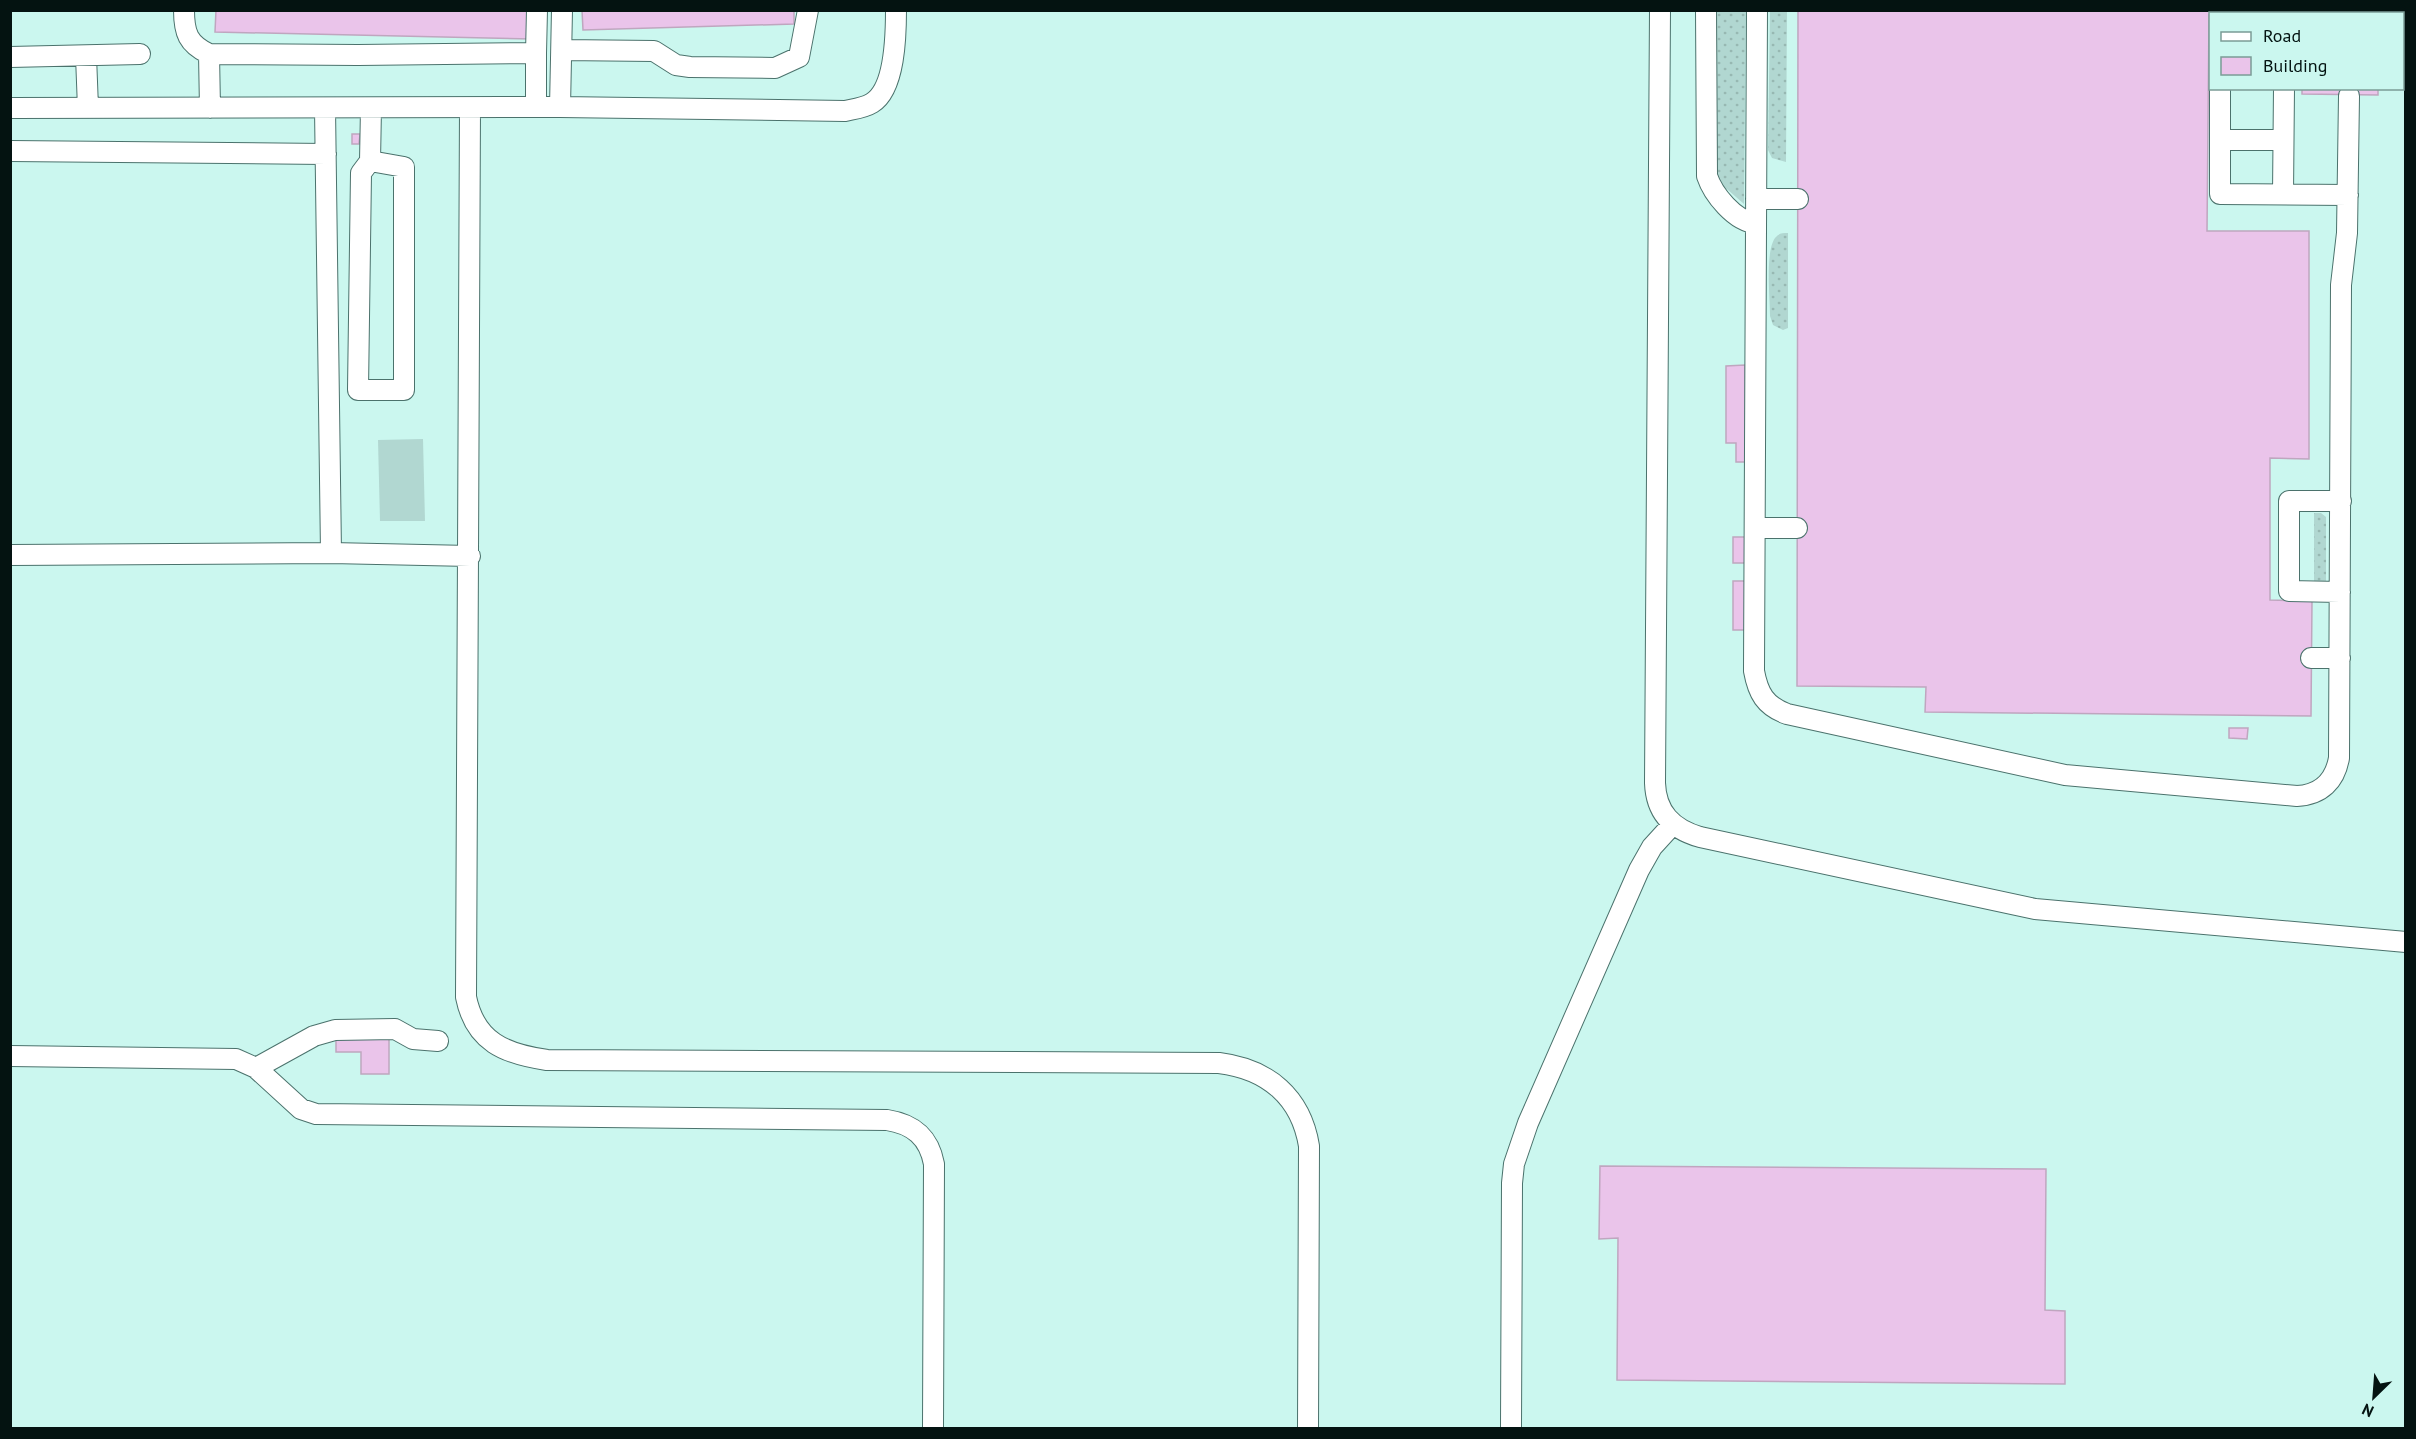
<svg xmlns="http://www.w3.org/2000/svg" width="2416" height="1439" viewBox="0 0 2416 1439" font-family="'PT Sans',sans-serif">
<defs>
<pattern id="grass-dots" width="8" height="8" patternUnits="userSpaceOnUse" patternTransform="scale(1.5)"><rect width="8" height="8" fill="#b1d7d1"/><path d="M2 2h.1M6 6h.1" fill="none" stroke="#97b8b2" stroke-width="1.8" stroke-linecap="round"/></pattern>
</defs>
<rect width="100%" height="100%" fill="#cbf7ef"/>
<path fill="url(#grass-dots)" d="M 1717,11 L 1746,11 L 1744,204 L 1720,183 L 1716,170 Z
M 1770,11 L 1787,11 L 1786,162 L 1772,158 L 1768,150 Z
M 1788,233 L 1788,328 L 1783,330 L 1773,325 L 1770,316 C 1770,298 1765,252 1775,238 C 1779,233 1782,233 1788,233 Z
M 2314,513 L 2321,513 L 2326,517 L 2326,583 L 2315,583 L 2314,581 Z"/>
<path fill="#b1d7d1" d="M 423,439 L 425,521 L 380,521 L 378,440 Z"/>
<path fill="#eac4ea" stroke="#bfa6bf" stroke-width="1.5" d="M 216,10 L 532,10 L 532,39 L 215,32 Z
M 582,10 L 794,10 L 794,24 L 583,30 Z
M 1798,10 L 2219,10 L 2219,14 L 2209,15 L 2207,231 L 2309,231 L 2309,459 L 2270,458 L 2270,600 L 2312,601 L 2311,716 L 1925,712 L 1926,687 L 1797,686 Z
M 2302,88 L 2378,88 L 2378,95 L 2302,94 Z
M 352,134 L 360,134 L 359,144 L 352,144 Z
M 1745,365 L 1745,462 L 1736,462 L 1736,443 L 1726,443 L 1726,366 Z
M 1733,537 L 1747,537 L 1747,563 L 1733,563 Z
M 1733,581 L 1746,581 L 1746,630 L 1733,630 Z
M 2229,728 L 2248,728 L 2247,739 L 2229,738 Z
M 336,1035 L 389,1035 L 389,1074 L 361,1074 L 361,1052 L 336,1052 Z
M 1600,1166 L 2046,1169 L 2045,1310 L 2065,1311 L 2065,1384 L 1617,1380 L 1618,1238 L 1599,1239 Z"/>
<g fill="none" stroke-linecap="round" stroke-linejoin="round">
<defs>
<path id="minor" d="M 184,10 C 184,33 188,44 209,54
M 1660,10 L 1655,783 C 1656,812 1672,829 1700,837 L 2035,909 L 2406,942
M 1706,10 L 1707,176 C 1713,194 1735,222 1756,223
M 1757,10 L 1754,671 C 1758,693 1765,706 1787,714 L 2065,775 L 2297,796 C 2321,795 2335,781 2339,758 L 2341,285 L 2347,233 L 2349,96
M 2349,14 L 2349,10
M 562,50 L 654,51 L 676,65 L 690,67 L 775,68 L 799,57 L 808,10
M 536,53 L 537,10
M 86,56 L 88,108
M 10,57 L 140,54
M 2220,88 L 2220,194 L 2348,195
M 560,107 L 562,10
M 10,108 L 560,107 L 845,111 C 854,109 864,108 872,103 C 895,89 896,35 896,10
M 210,108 L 209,54 L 358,55 L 536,53 L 536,107
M 325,108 L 331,553
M 470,108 L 466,997 C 475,1042 505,1054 547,1060 L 1219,1063 C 1268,1069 1301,1097 1309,1146 L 1308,1428
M 2220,140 L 2283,140
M 10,151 L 326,154
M 370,161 L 404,167 L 404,390 L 358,390 L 361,173 L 370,161 L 371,108
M 2283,194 L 2284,88
M 1756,199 L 1798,199
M 1755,528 L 1797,528
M 10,555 L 331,553 L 470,556
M 2340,592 L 2289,591 L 2289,501 L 2341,501
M 2311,658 L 2340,658
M 10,1056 L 236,1059 L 256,1068 L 301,1109 L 316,1114 L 887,1120 C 913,1124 929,1137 934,1164 L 933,1428
M 256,1068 L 314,1036 L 335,1030 L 395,1029 L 413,1039 L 438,1041
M 1511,1428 L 1512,1183 L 1514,1164 L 1528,1123 L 1639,870 L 1652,847 L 1673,824"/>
</defs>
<use href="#minor" stroke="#4b726c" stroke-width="22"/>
<use href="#minor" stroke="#fff" stroke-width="20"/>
</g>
<rect width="2416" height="1439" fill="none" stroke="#041311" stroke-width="24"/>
<rect x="2209" y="12" width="195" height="78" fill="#cbf7ef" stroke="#7b9c96" stroke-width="1.5"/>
<rect x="2221" y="32" width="30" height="9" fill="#ffffff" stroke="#7b9c96" stroke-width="1.5"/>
<text x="2263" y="42" font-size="18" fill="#041311">Road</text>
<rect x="2221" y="57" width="30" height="18" fill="#eac4ea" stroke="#7b9c96" stroke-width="1.5"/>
<text x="2263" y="72" font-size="18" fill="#041311">Building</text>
<g transform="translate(2374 1397) rotate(205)" stroke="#cbf7ef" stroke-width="4.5" paint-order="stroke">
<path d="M0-4.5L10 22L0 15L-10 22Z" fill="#041311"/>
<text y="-9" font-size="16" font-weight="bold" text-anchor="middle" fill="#041311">N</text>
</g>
</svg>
